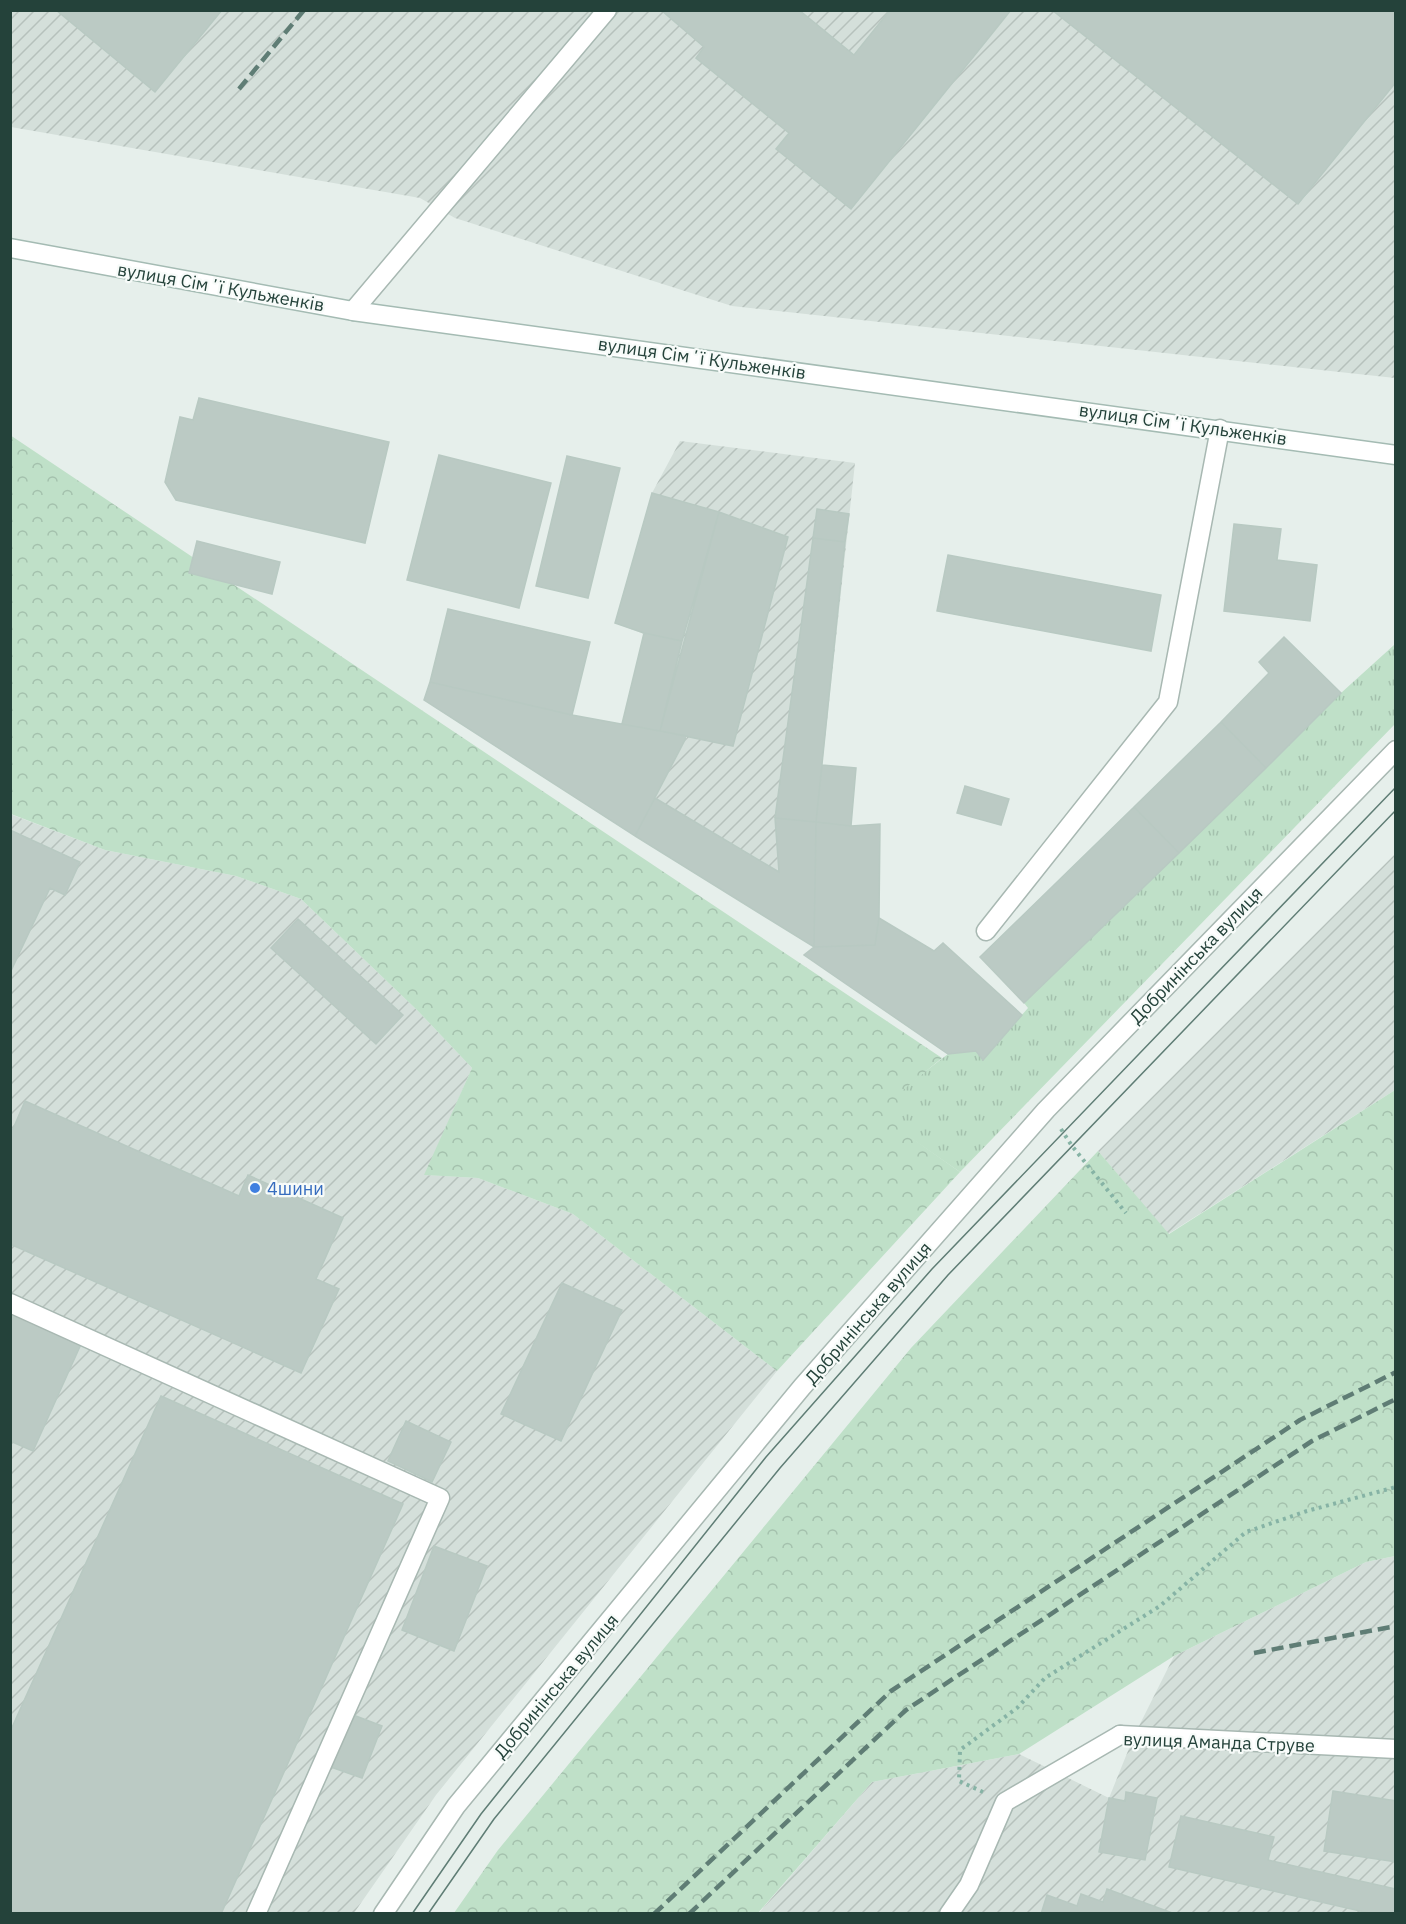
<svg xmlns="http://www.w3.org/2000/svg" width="1406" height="1924" viewBox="0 0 1406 1924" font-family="'IBM Plex Sans',sans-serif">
<defs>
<pattern id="industrial-furrows" width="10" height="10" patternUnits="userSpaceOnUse" patternTransform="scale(1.5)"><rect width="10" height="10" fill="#d4dfda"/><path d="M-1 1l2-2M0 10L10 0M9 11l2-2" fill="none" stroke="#b6c1bc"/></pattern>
<pattern id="grass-tufts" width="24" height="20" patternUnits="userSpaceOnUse" patternTransform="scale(1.5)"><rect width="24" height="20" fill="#bfe0c8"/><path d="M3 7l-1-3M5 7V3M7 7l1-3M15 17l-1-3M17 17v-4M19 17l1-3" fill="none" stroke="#a4c1ad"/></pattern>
<pattern id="forest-crowns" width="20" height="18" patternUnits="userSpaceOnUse" patternTransform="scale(1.5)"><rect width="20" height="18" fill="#bfe0c8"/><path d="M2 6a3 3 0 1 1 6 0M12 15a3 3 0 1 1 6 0" fill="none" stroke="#a4c1ad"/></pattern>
</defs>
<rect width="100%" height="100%" fill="#e6efeb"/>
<path fill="url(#industrial-furrows)" d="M 10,11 L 1395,11 L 1395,378 L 732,306 L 455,218 L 420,198 L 11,127 Z
M 680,441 L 855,463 L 816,822 L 814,947 L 635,836 L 687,737 L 622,724 L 644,634 L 615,623 L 652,493 Z
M 10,814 L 105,850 L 236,876 L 301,899 L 418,1011 L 472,1068 L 425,1175 L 478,1178 L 573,1214 L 777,1371 L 436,1795 L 354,1913 L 11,1913 Z
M 1395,854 L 1395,1090 L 1168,1234 L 1098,1151 Z
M 1395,1556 L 1395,1913 L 758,1914 L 872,1782 L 1019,1754 L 1109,1798 L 1134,1736 L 1174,1656 L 1366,1562 Z"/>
<path fill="url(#grass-tufts)" d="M 1395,625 L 1395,724 L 960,1172 L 905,1134 L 896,1094 L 948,1054 L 976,1051 L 983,1059 L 1028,1008 L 1024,1003 L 1341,693 L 1394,645 Z"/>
<path fill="url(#forest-crowns)" d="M 10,435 L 942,1058 L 897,1095 L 906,1134 L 960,1172 L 777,1371 L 573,1214 L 478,1178 L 424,1175 L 472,1068 L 418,1011 L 301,899 L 236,876 L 105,850 L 11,814 Z
M 1395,1090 L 1395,1556 L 1366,1562 L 1174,1656 L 1019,1754 L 872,1782 L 758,1913 L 454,1913 L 498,1850 L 911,1348 L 1098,1151 L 1169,1234 Z"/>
<path fill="#bbcac4" stroke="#b8c9c2" stroke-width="1.5" d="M 56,10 L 222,10 L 155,92 Z
M 661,10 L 799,10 L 854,55 L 890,10 L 1011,10 L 851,209 L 776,149 L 789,133 L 696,58 L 704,47 Z
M 1052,10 L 1396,10 L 1396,82 L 1298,204 Z
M 199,398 L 389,442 L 365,543 L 176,500 L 165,482 L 180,417 L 193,420 Z
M 439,455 L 551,483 L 519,608 L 407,580 Z
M 567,456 L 620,468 L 588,598 L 536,586 Z
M 652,493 L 719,512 L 682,641 L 644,633 L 615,623 Z
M 817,509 L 849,514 L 845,542 L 813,538 Z
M 719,512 L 788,537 L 733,746 L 660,731 Z
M 1234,524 L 1281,529 L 1277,560 L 1317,565 L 1310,621 L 1224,611 Z
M 813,538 L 845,542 L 816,822 L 775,818 Z
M 197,541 L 280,562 L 272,594 L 189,573 Z
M 948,555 L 1161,595 L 1151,651 L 937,611 Z
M 448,609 L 590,642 L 572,715 L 430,682 Z
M 644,633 L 682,641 L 660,731 L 622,724 Z
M 1284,637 L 1341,693 L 1266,768 L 1221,722 L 1269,673 L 1259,662 Z
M 430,682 L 572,715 L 687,736 L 635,836 L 424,700 Z
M 1221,722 L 1266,768 L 1179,853 L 1134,807 Z
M 822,765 L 856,768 L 851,826 L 816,822 Z
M 965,786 L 1009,799 L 1001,825 L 957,813 Z
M 655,798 L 779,872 L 775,818 L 816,822 L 814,947 L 635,836 Z
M 1134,807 L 1179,853 L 1024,1003 L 980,957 Z
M 816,822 L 851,826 L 880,824 L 879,918 L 875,945 L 814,947 Z
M 10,830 L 80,862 L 65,895 L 50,888 L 10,973 Z
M 879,918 L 934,951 L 943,943 L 1022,1015 L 983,1060 L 976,1051 L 948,1054 L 804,955 L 814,947 L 875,945 Z
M 298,919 L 403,1015 L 376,1044 L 271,948 Z
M 25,1101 L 239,1196 L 248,1175 L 343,1218 L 316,1279 L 339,1289 L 301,1373 L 10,1244 L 10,1128 L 13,1129 Z
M 562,1283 L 622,1310 L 561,1441 L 501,1414 Z
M 10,1310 L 82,1342 L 33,1451 L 10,1441 Z
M 161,1396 L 403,1504 L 221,1914 L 10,1914 L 10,1732 Z
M 406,1421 L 451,1442 L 432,1482 L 388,1461 Z
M 434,1546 L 487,1566 L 454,1651 L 402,1630 Z
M 348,1713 L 382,1726 L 362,1778 L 328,1766 Z
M 1333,1791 L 1396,1801 L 1396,1862 L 1324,1851 Z
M 1126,1792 L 1157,1798 L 1145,1860 L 1099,1852 L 1109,1798 L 1125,1801 Z
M 1181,1816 L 1274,1837 L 1268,1860 L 1396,1889 L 1396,1914 L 1373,1914 L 1169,1867 Z
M 1107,1889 L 1175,1914 L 1041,1914 L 1047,1895 L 1077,1906 L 1081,1894 L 1103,1902 Z"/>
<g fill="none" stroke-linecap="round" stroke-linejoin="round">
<defs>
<path id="lane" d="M 353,311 L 607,10
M 986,931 L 1168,702 L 1220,429
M 10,1303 L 440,1498 L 256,1914
M 1120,1735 L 1396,1749"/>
<path id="street" d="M 383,1914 L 456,1806 L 802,1387 L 1046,1110 L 1396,750
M 949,1914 L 969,1885 L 1005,1802 L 1120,1735"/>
<path id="secondary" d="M 10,248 L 353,311 L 1396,455"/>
</defs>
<use href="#lane" stroke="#a8b8b2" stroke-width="21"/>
<use href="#street" stroke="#a8b8b2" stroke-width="21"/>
<use href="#secondary" stroke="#a4bbb3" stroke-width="21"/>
<path stroke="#86b3a5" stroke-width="4" stroke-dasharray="3 4.5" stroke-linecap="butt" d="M 1061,1129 L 1072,1146 L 1126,1213
M 983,1792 L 959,1781 L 960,1750 L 1017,1708 L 1045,1678 L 1160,1606 L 1246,1532 L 1307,1511 L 1396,1487"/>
<use href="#lane" stroke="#fff" stroke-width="18"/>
<use href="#street" stroke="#fff" stroke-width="18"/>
<use href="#secondary" stroke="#fff" stroke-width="18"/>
<path stroke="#5f7d75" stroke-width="1.5" d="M 412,1914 L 481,1814 L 766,1457 L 932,1269 L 1396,787
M 428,1914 L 494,1819 L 780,1468 L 948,1275 L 1396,810"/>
<path stroke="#5f7d75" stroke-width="4.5" stroke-dasharray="12 6" stroke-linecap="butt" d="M 239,89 L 304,10
M 1254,1653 L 1396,1626
M 654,1914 L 891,1691 L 1300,1420 L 1396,1372
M 689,1914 L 906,1710 L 1312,1441 L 1396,1399"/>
</g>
<circle fill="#3f7fe0" stroke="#f7fbf9" stroke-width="2" cx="255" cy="1188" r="6"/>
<g text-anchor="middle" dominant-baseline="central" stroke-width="4.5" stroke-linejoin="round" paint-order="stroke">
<g font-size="18" fill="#24423a" stroke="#f7fbf9">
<text transform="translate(221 287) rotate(10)">вулиця Сімʼї Кульженків</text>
<text transform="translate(702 358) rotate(8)">вулиця Сімʼї Кульженків</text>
<text transform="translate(1183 424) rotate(8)">вулиця Сімʼї Кульженків</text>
<text transform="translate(1196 955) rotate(-46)">Добринінська вулиця</text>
<text transform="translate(868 1313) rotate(-49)">Добринінська вулиця</text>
<text transform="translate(556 1686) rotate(-50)">Добринінська вулиця</text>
<text transform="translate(1219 1742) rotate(2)">вулиця Аманда Струве</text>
</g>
<g font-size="18" fill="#366cbe" stroke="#f7fbf9" text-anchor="start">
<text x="267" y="1188">4шини</text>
</g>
</g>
<rect width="1406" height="1924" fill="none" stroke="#24423a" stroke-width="24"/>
</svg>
